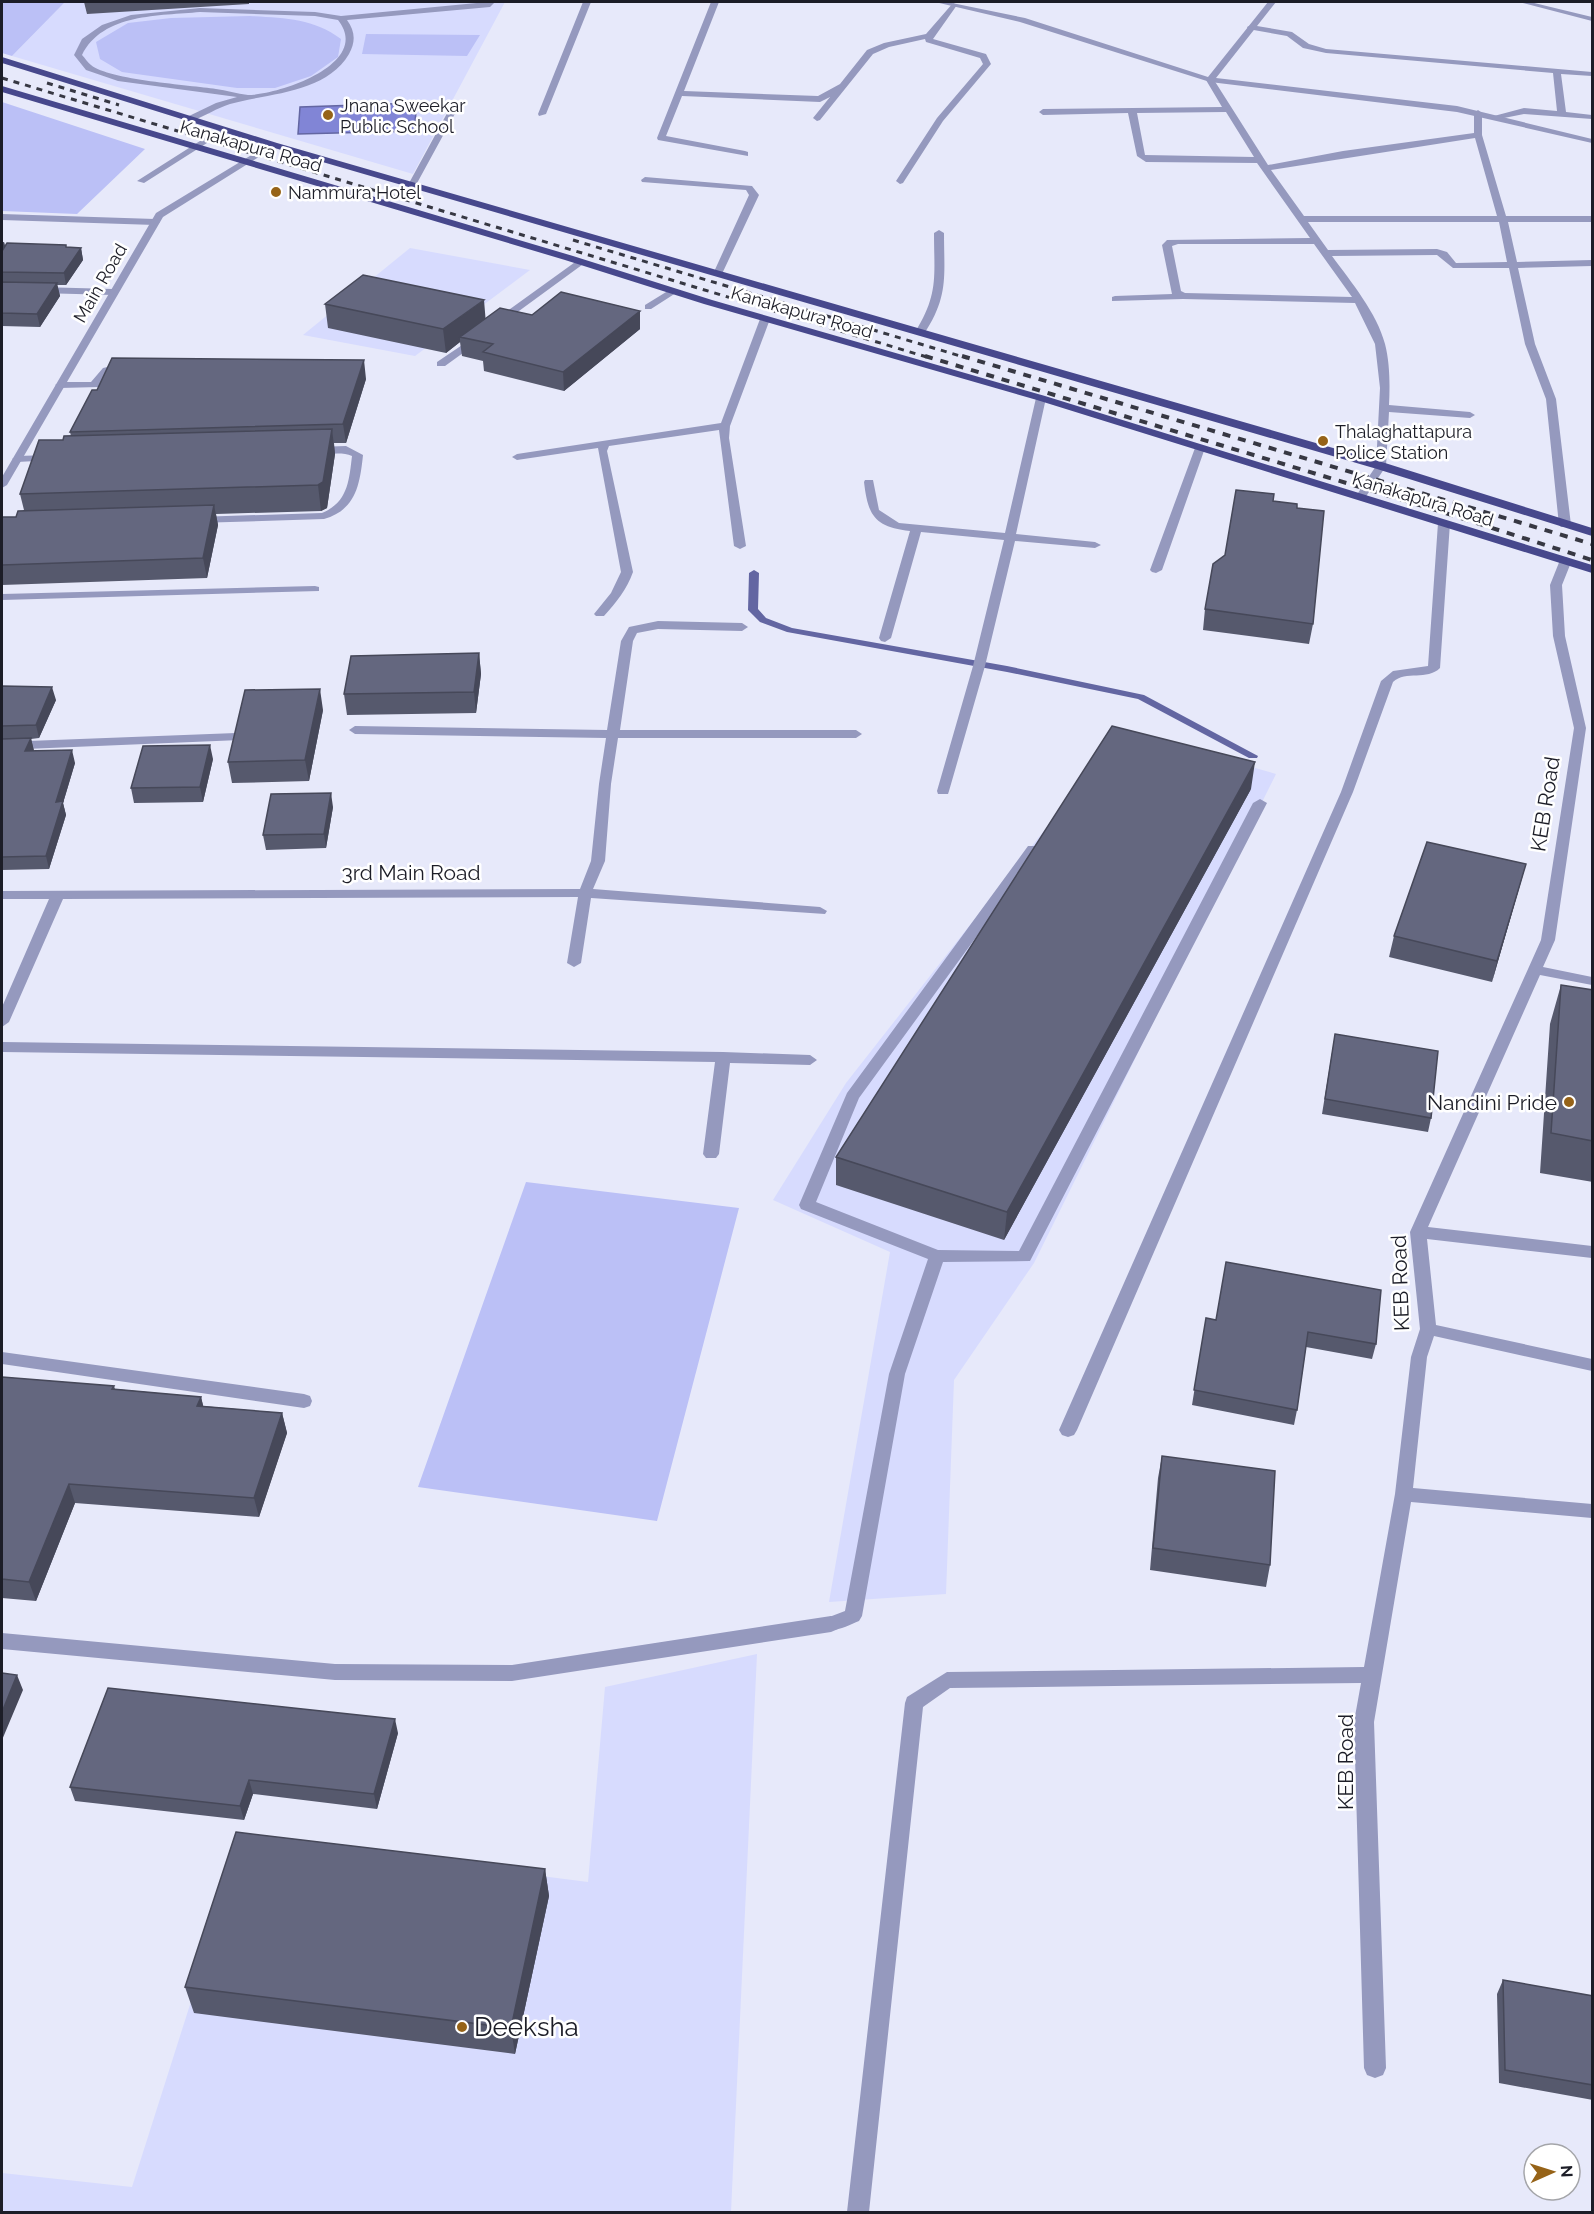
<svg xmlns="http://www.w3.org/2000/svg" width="1594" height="2214" viewBox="0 0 1594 2214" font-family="Raleway,sans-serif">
<rect width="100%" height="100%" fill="#e7e9fa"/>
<path fill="#d7dbfe" d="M 65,2 L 505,2 L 413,174 L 12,56 Z
M 410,248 L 530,270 L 415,356 L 303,335 Z
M 1123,730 L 1276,774 L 1034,1263 L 954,1380 L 946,1594 L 829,1602 L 890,1252 L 773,1200 L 846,1083 Z
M 757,1654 L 731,2212 L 2,2212 L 2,2173 L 132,2187 L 243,1838 L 588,1882 L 605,1687 Z"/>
<path fill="#bbc0f6" d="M 2,2 L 65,2 L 12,56 L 2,53 Z
M 250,16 C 284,18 313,18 341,39 L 338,57 L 311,76 L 275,88 L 237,88 L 122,72 L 100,59 L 96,42 L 128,23 L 171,18 Z
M 366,34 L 480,35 L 467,56 L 362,54 Z
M 2,102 L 145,149 L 77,214 L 2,211 Z
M 526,1182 L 739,1208 L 657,1521 L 418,1487 Z"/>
<path fill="#8185d6" stroke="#6366a2" stroke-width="1.5" d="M 417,103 L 414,131 L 298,134 L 300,107 Z"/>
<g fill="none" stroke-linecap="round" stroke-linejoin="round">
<path fill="#6366a2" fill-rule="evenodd" d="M 754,570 L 759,573 L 758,609 L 766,618 L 792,628 L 1007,666 L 1144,695 L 1258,756 L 1257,758 L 1249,758 L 1138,699 L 1007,672 L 787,632 L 760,622 L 748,610 L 749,573 Z"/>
<path fill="#9599be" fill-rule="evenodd" d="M 487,2 L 495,2 L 490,7 L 347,20 C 355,31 356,41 349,54 C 326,93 270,93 230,104 C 217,108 205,116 192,121 L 188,118 L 189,116 L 216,103 L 237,97 L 118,81 L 86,70 L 74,55 L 82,39 L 102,25 L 131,15 L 200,8 L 315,12 L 341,16 ZM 200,12 L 315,16 L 338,20 C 373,64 278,95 248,95 C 237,94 226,90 216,89 C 190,85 109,80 91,65 C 88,63 85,58 82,55 C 103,13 160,16 200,12 Z
M 222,127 L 229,129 L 144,183 L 137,181 Z
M 578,260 L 586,262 L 501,324 L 495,324 L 495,320 Z
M 671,289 L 679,291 L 651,309 L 645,309 L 645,305 Z
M 477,335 L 481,336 L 481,340 L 445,366 L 437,366 L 437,362 Z
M 125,363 L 130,366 L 129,368 L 110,372 L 99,387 L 60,388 L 55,385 L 60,382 L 91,382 L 103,368 Z
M 1260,799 L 1267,803 L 1030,1261 L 943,1262 L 905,1374 L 862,1616 L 859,1621 C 849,1625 836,1633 824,1629 L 822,1624 L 824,1619 L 845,1611 L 889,1374 L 928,1259 L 801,1209 L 799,1205 L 847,1093 L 1028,846 L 1038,846 L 1040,849 L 1038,852 L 859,1098 L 816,1202 L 938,1250 L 1019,1251 L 1253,803 Z"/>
<path fill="#9599be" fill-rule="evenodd" d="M 583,2 L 591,2 L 546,114 L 539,116 L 538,114 Z
M 711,2 L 719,2 L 684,91 L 818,96 L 840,84 L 867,50 L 884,43 L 926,34 L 953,3 L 957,5 L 933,39 L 986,54 L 991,64 L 943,121 L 903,183 L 900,184 L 896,181 L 937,118 L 983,64 L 980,58 L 926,42 L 925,39 L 889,47 L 873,54 L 820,120 L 817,121 L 813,118 L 830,97 L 820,102 L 682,96 L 666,136 L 745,151 L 748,152 L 748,156 L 658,140 L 657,138 Z
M 1519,2 L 1530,2 L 1592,17 L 1592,21 Z
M 1251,25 L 1292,32 L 1309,44 L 1326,49 L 1592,72 L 1592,76 L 1561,74 L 1566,112 L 1592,115 L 1592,119 L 1524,114 L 1494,120 L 1494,116 L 1524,108 L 1557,111 L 1553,73 L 1326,53 L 1303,48 L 1287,36 L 1248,29 L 1247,27 Z
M 1210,78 L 1214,80 L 1268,165 L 1343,151 L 1474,133 L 1474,113 L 1478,110 L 1482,113 L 1482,135 L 1506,216 L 1592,216 L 1592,222 L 1508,222 L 1517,262 L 1592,260 L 1592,266 L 1518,268 L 1535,344 L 1556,399 L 1571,525 L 1569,527 L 1561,527 L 1559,525 L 1546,399 L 1525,344 L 1509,268 L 1453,268 L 1437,255 L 1332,256 C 1351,282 1377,313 1385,344 C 1390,363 1390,386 1389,405 L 1470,412 L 1475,415 L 1470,418 L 1389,412 L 1386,466 L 1365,498 L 1361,499 L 1356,496 L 1376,466 L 1380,388 L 1375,344 L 1355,303 L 1183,299 L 1112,301 L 1112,297 L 1115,296 L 1172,294 L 1162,245 L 1167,240 L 1310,238 L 1257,163 L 1146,162 L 1137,156 L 1128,113 L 1043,115 L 1039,112 L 1043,109 L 1222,107 L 1206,80 ZM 1226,112 L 1254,157 L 1145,155 L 1137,113 ZM 1475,138 L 1497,216 L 1304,216 L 1271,170 ZM 1308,222 L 1499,222 L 1507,262 L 1456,263 L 1447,252 L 1437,249 L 1328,250 ZM 1178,244 L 1314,244 L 1352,297 L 1185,293 L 1181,291 L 1172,246 Z
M 451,106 L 458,108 L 416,185 L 409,187 L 408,185 Z
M 645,177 L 752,186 L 759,195 L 721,276 L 713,274 L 749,195 L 746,190 L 642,182 L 641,180 Z
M 2,214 L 155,219 L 160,222 L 155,225 L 2,220 Z
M 939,230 L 944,233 C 944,276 949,296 924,334 L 920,335 L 915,332 C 939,294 934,275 934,233 Z
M 2,286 L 113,289 L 118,292 L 113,295 L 2,292 Z
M 765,316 L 770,319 L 730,426 L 729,438 L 746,546 L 740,549 L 734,546 L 719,430 L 609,446 L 607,451 L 633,572 C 627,589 616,603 604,616 L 596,616 L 594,614 L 611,593 L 621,572 L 598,448 L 517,460 L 512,457 L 517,454 L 721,423 L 760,319 Z
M 1041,395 L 1046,398 L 1016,534 L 1095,542 L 1101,545 L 1095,548 L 1015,541 L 985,666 L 949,791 L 948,794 L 938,794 L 937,791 L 973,666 L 1004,540 L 921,532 L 891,638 L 885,642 L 881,641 L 879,638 L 910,531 C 874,527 868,515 864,482 L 865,480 L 873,480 L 879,510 L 899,523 L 1005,533 L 1036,398 Z
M 1200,445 L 1205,448 L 1162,570 L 1156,573 L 1152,572 L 1150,570 L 1195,448 Z
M 346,446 L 363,455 C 360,484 356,510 324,519 L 196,523 L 190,520 L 196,517 L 322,513 C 348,502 349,481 352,456 C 339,450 321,458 310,450 L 315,447 Z
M 51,455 L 55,456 L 55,460 L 17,462 L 12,459 L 17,456 Z
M 1444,520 L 1450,523 L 1440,668 C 1427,681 1406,670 1393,682 L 1353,792 L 1077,1430 L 1074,1435 L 1068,1437 L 1062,1435 L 1059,1430 L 1341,792 L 1381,681 L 1393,671 L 1428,666 L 1438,523 Z
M 1566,557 L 1572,560 L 1562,585 L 1565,636 L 1586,728 L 1555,940 L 1543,967 L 1592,977 L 1592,985 L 1540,975 L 1428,1227 L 1592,1246 L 1592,1258 L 1427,1239 L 1436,1325 L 1592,1359 L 1592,1371 L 1434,1336 L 1427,1357 L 1413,1488 L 1592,1504 L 1592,1518 L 1411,1502 L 1374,1722 L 1386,2068 L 1383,2075 L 1375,2078 L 1367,2075 L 1364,2068 L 1354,1722 L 1361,1683 L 950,1688 L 923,1707 L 869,2212 L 847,2212 L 905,1703 L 907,1697 L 947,1672 L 1364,1667 L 1395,1494 L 1411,1357 L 1420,1329 L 1410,1232 L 1541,940 L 1574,728 L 1553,636 L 1550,585 L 1560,560 Z
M 315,586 L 319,587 L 319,591 L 2,600 L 2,594 Z
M 658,621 L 742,623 L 748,627 L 742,631 L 658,629 L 637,633 L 633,641 L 620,730 L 856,730 L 862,734 L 856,738 L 618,738 L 611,784 L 605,861 L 593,889 L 820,907 L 827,911 L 825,914 L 591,898 L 581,963 L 574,967 L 567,963 L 578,897 L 63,899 L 9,1022 L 2,1027 L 2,1007 L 49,899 L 2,899 L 2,891 L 580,889 L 591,861 L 599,784 L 606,738 L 355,734 L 349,730 L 355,726 L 607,730 L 621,641 L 629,627 Z
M 236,733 L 242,737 L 240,740 L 2,750 L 2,742 Z
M 2,1042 L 723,1052 L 810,1055 L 817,1060 L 810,1065 L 730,1063 L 719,1154 L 716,1158 L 706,1158 L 703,1154 L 715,1062 L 2,1052 Z
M 2,1352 L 304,1394 L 310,1396 L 312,1401 L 310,1406 L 304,1408 L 2,1364 Z
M 831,1616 L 838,1619 L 840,1624 L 838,1629 L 831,1632 L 512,1681 L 335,1680 L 2,1649 L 2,1633 L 335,1664 L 512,1665 Z"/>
<path fill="#9599be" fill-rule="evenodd" d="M 935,2 L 947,2 L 1025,18 L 1208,77 L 1268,2 L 1276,2 L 1216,78 L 1457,106 L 1592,139 L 1592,143 L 1457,112 L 1210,82 L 1020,22 Z
M 271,143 L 278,145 L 163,217 L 7,485 L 2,488 L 2,477 L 156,213 Z"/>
<path fill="#47488c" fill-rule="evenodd" d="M 2,57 L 277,143 L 1385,463 L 1592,528 L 1592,536 L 1377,469 L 271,147 L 2,63 Z
M 2,86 L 573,256 L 712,300 L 1045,396 L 1592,565 L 1592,573 L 1037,400 L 704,304 L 565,260 L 2,92 Z"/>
<path stroke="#373843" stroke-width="3" stroke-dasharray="6 6" stroke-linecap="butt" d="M 2,78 L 930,358
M 47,83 L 119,105
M 573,240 L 967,358"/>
<path stroke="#373843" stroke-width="4" stroke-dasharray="8 8" stroke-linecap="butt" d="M 925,356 L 1436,510 L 1592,560
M 962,356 L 1592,544"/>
</g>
<path fill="#56596d" d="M 84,2 L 249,2 L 249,4 L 87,14 Z
M 2,242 L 4,242 L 5,247 L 81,248 L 83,260 L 66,285 L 57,285 L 60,296 L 40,327 L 2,326 Z
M 325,304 L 486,319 L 532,315 L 640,311 L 640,329 L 564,391 L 484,371 L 483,361 L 462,356 L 460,342 L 446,353 L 328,328 Z
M 366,379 L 346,443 L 334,443 L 335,454 L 327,508 L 321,511 L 216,514 L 218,525 L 207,578 L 2,585 L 2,517 L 16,517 L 24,510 L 20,494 L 63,440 L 71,436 L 70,432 Z
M 1273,501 L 1297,508 L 1313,624 L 1309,644 L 1203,630 L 1205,609 L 1225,555 Z
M 479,653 L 481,674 L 476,713 L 347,715 L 344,694 Z
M 2,686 L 56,700 L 39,738 L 31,739 L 34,751 L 75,763 L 63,803 L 66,815 L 49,869 L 2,870 Z
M 323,710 L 309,781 L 232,783 L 228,762 Z
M 213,759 L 203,802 L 134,803 L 131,788 Z
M 1251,789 L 1004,1240 L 836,1185 L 836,1157 Z
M 333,807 L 326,848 L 266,850 L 263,835 Z
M 1526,864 L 1492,982 L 1389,957 L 1394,936 Z
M 1561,985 L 1593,990 L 1593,1182 L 1540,1173 L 1550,1024 Z
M 1335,1034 L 1431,1118 L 1428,1132 L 1322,1114 Z
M 1381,1290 L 1376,1344 L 1372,1359 L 1306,1347 L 1297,1410 L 1294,1425 L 1192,1405 L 1206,1318 L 1216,1320 Z
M 2,1377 L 114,1386 L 115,1389 L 201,1397 L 203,1406 L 282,1413 L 287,1433 L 259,1517 L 75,1503 L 36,1601 L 2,1598 Z
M 1162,1456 L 1270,1565 L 1266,1587 L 1150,1570 L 1158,1478 Z
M 398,1733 L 377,1809 L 253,1794 L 244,1820 L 75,1801 L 70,1787 Z
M 545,1869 L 549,1896 L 515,2054 L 194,2013 L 185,1987 Z
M 1503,1980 L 1593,1996 L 1593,2100 L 1499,2083 L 1497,1994 Z"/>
<path fill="#464859" d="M 4,242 L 7,254 L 2,262 L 2,245 Z
M 81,248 L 83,260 L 66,285 L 64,273 Z
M 57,283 L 60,296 L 40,327 L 37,314 Z
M 484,300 L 486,324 L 460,337 L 460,342 L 446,353 L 443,329 Z
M 640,311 L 640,329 L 564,391 L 563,372 Z
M 364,360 L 366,379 L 346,443 L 343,424 Z
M 332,429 L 335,454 L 327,508 L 321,511 L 318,485 Z
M 214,505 L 218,525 L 207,578 L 203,558 Z
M 479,653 L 481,674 L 476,713 L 474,692 Z
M 52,687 L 56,700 L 39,738 L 36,725 Z
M 320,689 L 323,710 L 309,781 L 305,760 Z
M 31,738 L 34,751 L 25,751 Z
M 210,745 L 213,759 L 203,802 L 200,787 Z
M 72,750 L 75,763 L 63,803 L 66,815 L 49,869 L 46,856 L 56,802 Z
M 1255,762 L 1251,789 L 1004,1240 L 1007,1212 Z
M 331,793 L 333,807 L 326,848 L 324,834 Z
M 1526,864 L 1520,885 L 1492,982 L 1497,961 Z
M 201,1397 L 206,1417 L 197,1406 Z
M 282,1413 L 287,1433 L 259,1517 L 254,1498 Z
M 69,1484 L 75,1503 L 36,1601 L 29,1582 Z
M 17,1675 L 23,1690 L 2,1740 L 2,1712 Z
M 395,1719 L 398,1733 L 377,1809 L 374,1794 Z
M 249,1780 L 253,1794 L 244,1820 L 240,1806 Z
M 545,1869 L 549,1896 L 515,2054 L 511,2028 Z"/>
<path fill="#64677f" stroke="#464859" stroke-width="1.5" d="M 7,243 L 66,245 L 66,247 L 81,248 L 64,273 L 2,272 L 2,251 Z
M 363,275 L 484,300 L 443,329 L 325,304 Z
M 2,282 L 57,283 L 37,314 L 2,313 Z
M 561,292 L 640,311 L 563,372 L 483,352 L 493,344 L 460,337 L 500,308 L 532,315 Z
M 112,358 L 364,360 L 343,424 L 70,432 L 92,390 L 97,390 Z
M 332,429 L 323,482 L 318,485 L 20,494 L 39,440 L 63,440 L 64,436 Z
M 1236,490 L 1274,494 L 1273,501 L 1297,504 L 1297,508 L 1324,511 L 1313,624 L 1205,609 L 1213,564 L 1225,555 Z
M 214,505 L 203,558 L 2,565 L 2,517 L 16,517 L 18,511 Z
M 479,653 L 474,692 L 344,694 L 351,656 Z
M 2,686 L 52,687 L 36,725 L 2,726 Z
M 320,689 L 305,760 L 228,762 L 245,690 Z
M 1112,726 L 1255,762 L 1007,1212 L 836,1157 Z
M 31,738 L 25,751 L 72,750 L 56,802 L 63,801 L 46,856 L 2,857 L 2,739 Z
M 210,745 L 200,787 L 131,788 L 143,746 Z
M 331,793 L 324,834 L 263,835 L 271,794 Z
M 1427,842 L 1526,864 L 1497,961 L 1394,936 Z
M 1561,985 L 1593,990 L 1593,1141 L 1551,1133 Z
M 1335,1034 L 1438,1051 L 1431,1118 L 1325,1099 Z
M 1226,1262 L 1381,1290 L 1376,1344 L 1308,1332 L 1297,1410 L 1194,1390 L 1206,1318 L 1216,1320 Z
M 2,1377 L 114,1386 L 112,1389 L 201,1397 L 197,1406 L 282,1413 L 254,1498 L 69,1484 L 29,1582 L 2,1579 Z
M 1162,1456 L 1275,1471 L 1270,1565 L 1153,1548 Z
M 2,1673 L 17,1675 L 2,1712 Z
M 108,1688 L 395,1719 L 374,1794 L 249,1780 L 240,1806 L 70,1787 Z
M 236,1832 L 545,1869 L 511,2028 L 185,1987 Z
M 1503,1980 L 1593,1996 L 1593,2085 L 1505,2070 Z"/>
<g fill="#966318" stroke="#fff" stroke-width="2">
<circle cx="328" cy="115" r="6"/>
<circle cx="276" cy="192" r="6"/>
<circle cx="1323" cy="441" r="6"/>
<circle cx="1569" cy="1102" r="6"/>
<circle cx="462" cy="2027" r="6"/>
</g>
<g text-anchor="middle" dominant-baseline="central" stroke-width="5" stroke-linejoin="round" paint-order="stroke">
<g font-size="18" fill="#1c1d27" stroke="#fff" text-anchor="start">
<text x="340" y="105">Jnana Sweekar<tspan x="340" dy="21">Public School</tspan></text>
<text x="288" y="192">Nammura Hotel</text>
<text x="1335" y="431">Thalaghattapura<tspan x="1335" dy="21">Police Station</tspan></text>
</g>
<g font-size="18" fill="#1c1d27" stroke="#fff">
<text transform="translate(251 146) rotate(16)">Kanakapura Road</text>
<text transform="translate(100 283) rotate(-60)">Main Road</text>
<text transform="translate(802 312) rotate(16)">Kanakapura Road</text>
<text transform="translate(1423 499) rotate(17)">Kanakapura Road</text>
</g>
<g font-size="21" fill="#1c1d27" stroke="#fff">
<text transform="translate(1545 804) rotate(-81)">KEB Road</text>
<text x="411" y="872">3rd Main Road</text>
<text transform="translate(1400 1283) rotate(-92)">KEB Road</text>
<text transform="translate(1345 1762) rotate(-90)">KEB Road</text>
</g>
<g font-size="21" fill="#1c1d27" stroke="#fff" text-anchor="end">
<text x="1557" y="1102">Nandini Pride</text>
</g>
<g font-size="26" fill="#1c1d27" stroke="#fff" text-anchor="start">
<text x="474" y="2027">Deeksha</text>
</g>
</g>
<rect width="1594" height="2214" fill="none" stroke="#1c1d27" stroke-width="6"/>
<g transform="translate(1552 2172) rotate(87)"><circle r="28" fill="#ffffff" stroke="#a4a5a9" stroke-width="1.5"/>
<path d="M0-4.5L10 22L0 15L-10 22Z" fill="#966318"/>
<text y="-9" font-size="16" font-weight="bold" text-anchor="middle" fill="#1c1d27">N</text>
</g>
</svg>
